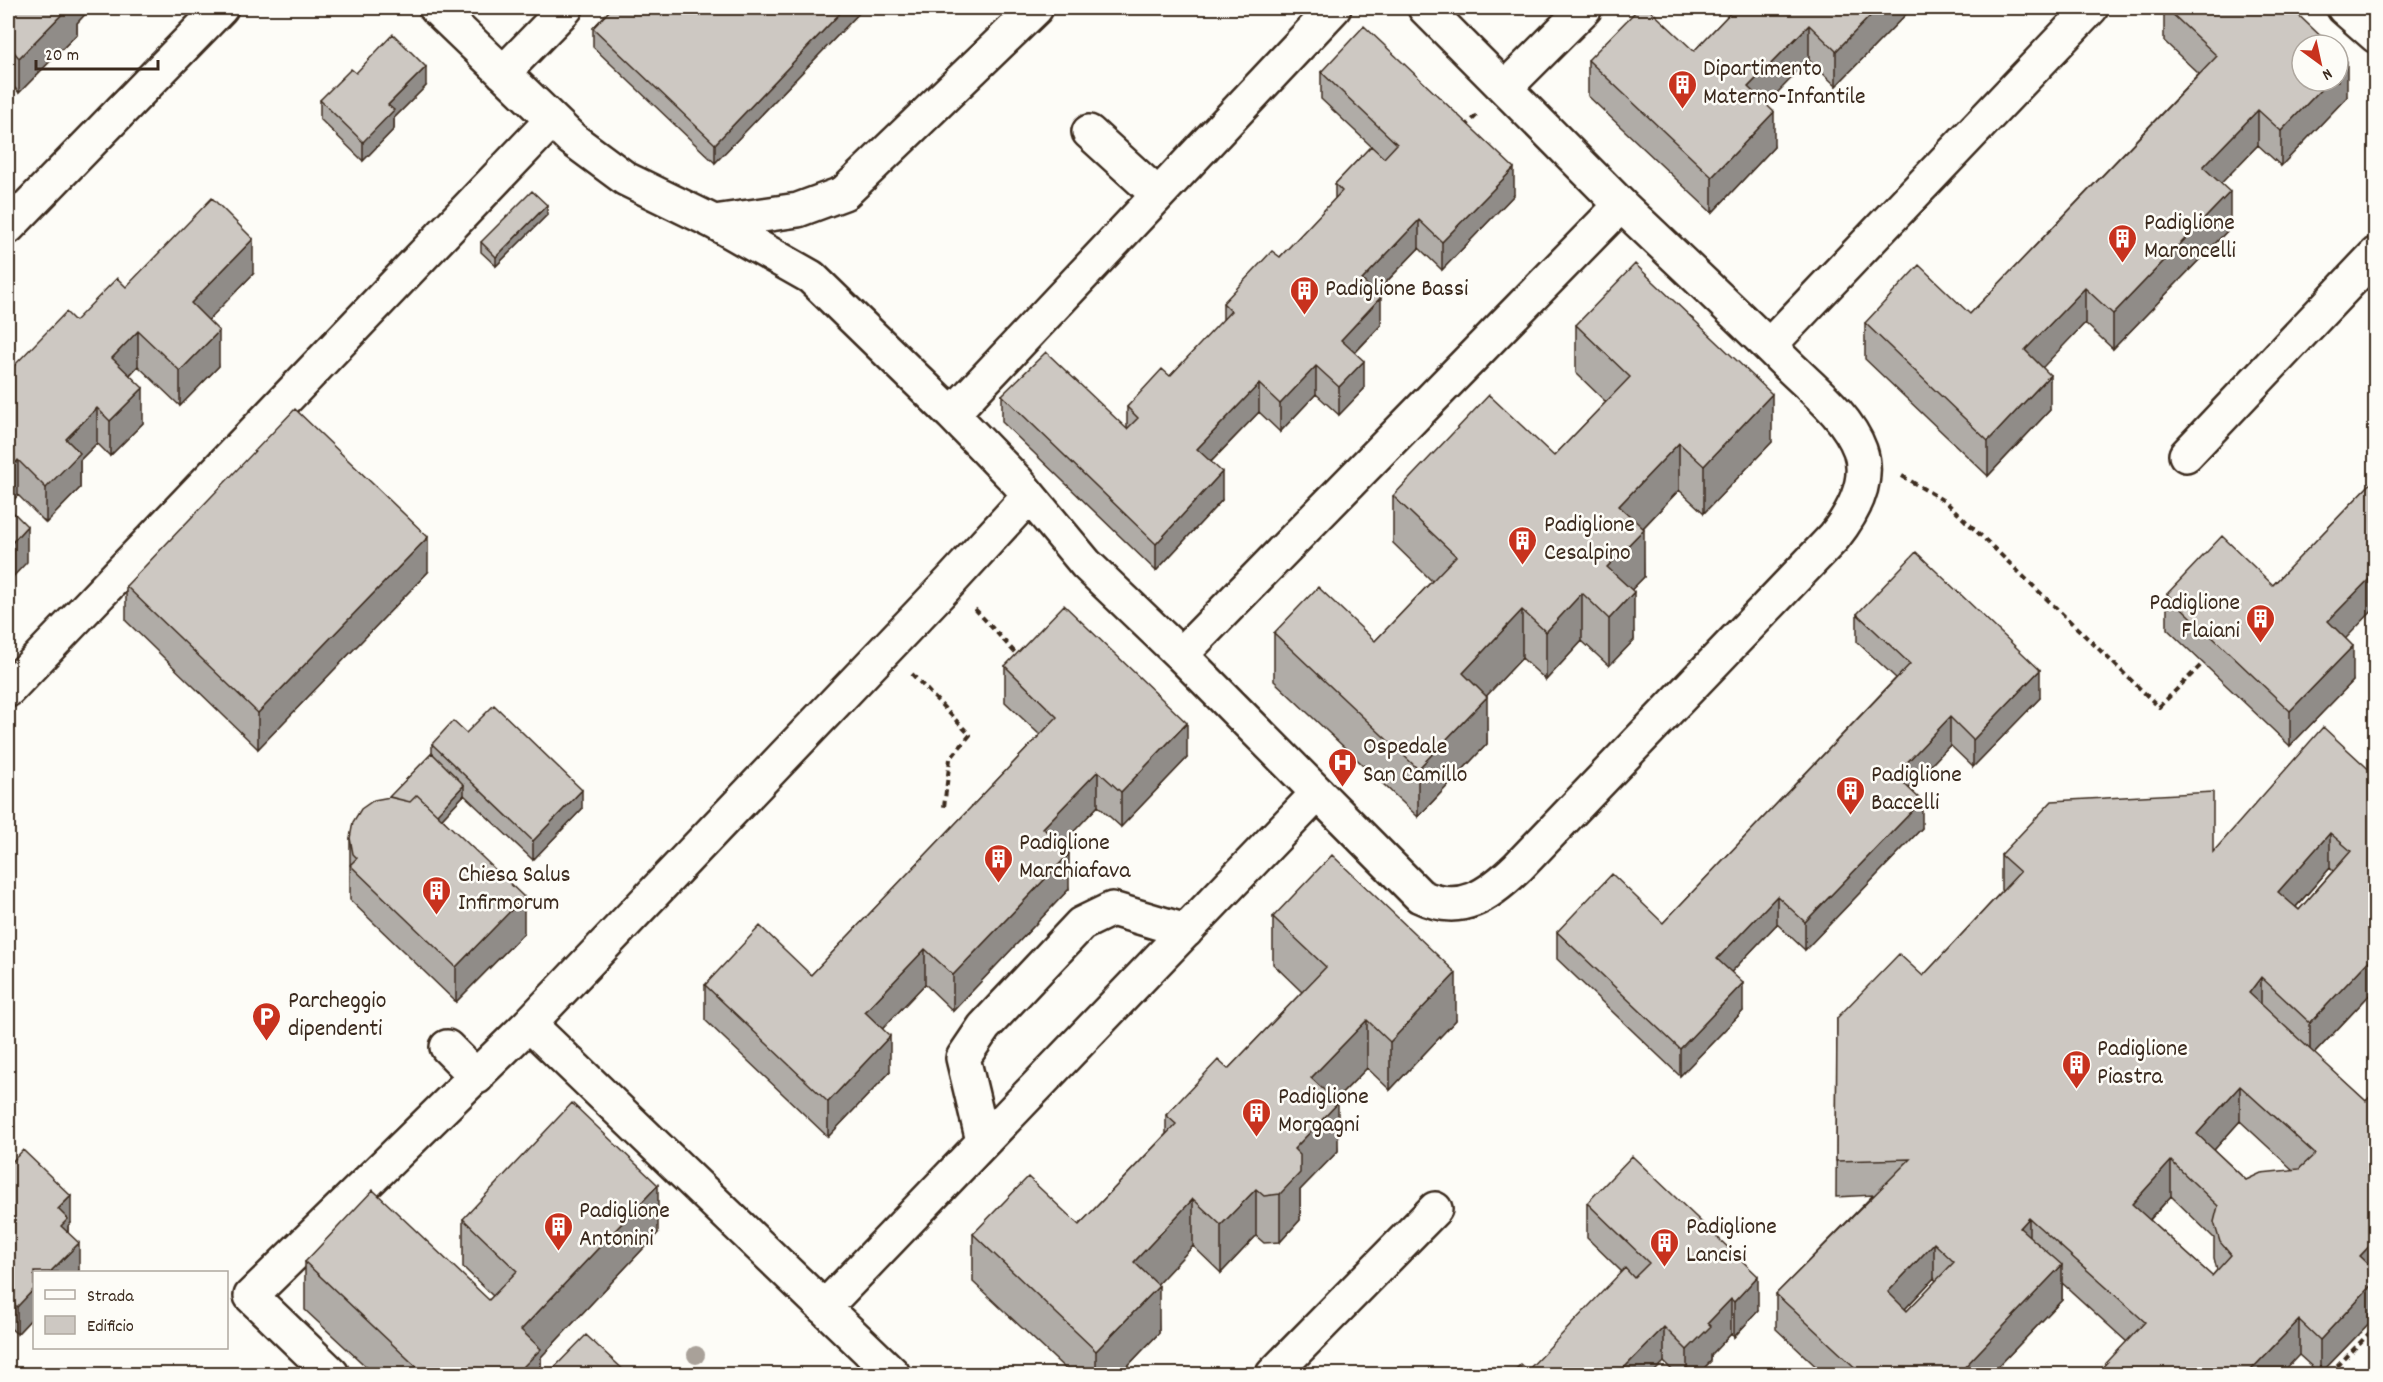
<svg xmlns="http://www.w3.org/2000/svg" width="2383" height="1382" viewBox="0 0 2383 1382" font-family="Dekko,sans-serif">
<rect width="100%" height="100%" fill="#fdfcf7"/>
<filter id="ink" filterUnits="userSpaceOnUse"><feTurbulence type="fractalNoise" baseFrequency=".0167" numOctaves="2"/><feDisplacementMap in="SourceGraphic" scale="12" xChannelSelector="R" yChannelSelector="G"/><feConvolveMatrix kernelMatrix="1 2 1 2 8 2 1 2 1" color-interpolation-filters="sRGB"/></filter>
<g filter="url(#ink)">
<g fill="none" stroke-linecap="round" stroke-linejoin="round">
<defs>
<path id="minor" d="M 436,8 L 572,139 L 626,179 L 714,222 L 811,277 L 952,414 L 1017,481 L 1086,564 L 1181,655 L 1621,205 L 1425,8
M 2344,8 L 2376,36
M 503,73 L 566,8
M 1506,87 L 1585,8
M 1089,132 L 1158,195
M 714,222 L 798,210 L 844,193 L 1036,8
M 8,227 L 221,8
M 1769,346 L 2091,8
M 952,414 L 1334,8
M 2186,455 L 2376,254
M 1181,655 L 1420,896 C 1461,916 1489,895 1518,867 L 1834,537 C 1853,513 1871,482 1860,450 C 1847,415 1812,389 1786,363 C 1732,310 1676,257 1621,205
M 8,690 L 552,120
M 529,1024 L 893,1374
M 447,1047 L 477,1077
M 983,1141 L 963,1058 L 984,1027 L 1081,924 L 1112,909 L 1186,931
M 824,1308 L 1318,793
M 332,1374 L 251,1296 L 529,1024 L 950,582 L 1029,496
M 1273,1374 L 1435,1209"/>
</defs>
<use href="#minor" stroke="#3b2a1e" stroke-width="38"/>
<path stroke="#3b2a1e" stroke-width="4" stroke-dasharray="6 4.5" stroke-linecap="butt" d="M 1465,127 L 1479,113
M 1902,476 L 1946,502 L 2159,707 L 2203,663
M 975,609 L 1019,657
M 912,674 L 970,735 L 950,759 L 944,807
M 2330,1374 L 2376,1326"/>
<use href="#minor" stroke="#fdfcf7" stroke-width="33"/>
</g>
<circle fill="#a9a199" cx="696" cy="1355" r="9"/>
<path fill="#b0aca7" stroke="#3b2a1e" stroke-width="1.5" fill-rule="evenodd" d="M 8,8 L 91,8 L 77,23 L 77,34 L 19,93 L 14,87 Z
M 612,8 L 864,8 L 715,163 L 593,47 L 593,28 Z
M 1735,8 L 1912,8 L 1836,86 L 1809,60 L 1766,104 L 1774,147 L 1712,213 L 1588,96 L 1588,60 L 1694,51 Z
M 2164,8 L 2291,8 L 2347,97 L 2281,166 L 2258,145 L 2220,184 L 2230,228 L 2113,349 L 2085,323 L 2042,367 L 2050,410 L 1988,476 L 1865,359 L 1865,323 L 1970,314 L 2199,74 L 2164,41 Z
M 1321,72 L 1514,195 L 1442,270 L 1419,248 L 1376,293 L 1381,325 L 1355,353 L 1364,389 L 1339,415 L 1316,394 L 1280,432 L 1259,412 L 1211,462 L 1222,500 L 1156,571 L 1002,422 L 1002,395 L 1127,429 L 1127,407 L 1170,376 L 1223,321 L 1223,303 L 1280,257 L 1335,199 L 1335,184 L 1371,146 L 1321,99 Z
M 356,73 L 426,86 L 394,118 L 394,129 L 363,161 L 320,119 L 320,100 Z
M 547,215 L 496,266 L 481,252 L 481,242 Z
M 253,274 L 208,320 L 219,366 L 180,406 L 138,366 L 130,375 L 143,423 L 110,456 L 97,443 L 80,460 L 80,488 L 46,523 L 18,495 L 8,506 L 8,372 L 75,321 L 126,287 Z
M 1576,325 L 1772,442 L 1704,513 L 1679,490 L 1643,528 L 1644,577 L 1631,590 L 1634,640 L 1609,666 L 1582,641 L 1546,680 L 1522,658 L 1486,696 L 1487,744 L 1418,817 L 1274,681 L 1274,633 L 1375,641 L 1432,581 L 1393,543 L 1393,496 L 1554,456 L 1606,402 L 1576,373 Z
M 2376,478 L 2376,607 L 2345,638 L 2353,681 L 2290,746 L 2167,629 L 2167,594 L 2273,585 Z
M 428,572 L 258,749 L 126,621 L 126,586 Z
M 1857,614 L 2040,698 L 1973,767 L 1950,745 L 1909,788 L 1922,828 L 1805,950 L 1777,924 L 1731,972 L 1743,1011 L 1680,1076 L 1557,959 L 1557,932 L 1663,923 L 1896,678 L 1857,642 Z
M 1005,666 L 1187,758 L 1121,827 L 1098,806 L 1060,845 L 1069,889 L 953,1011 L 925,984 L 882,1029 L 890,1072 L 828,1137 L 705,1020 L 705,985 L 811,975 L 1040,735 L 1005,702 Z
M 466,733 L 582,809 L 533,860 L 464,795 L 442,818 L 524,933 L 456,1002 L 350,900 L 350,838 L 432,753 L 432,744 Z
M 2376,776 L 2376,988 L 2314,1054 L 2366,1101 L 2376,1091 L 2376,1316 L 2320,1374 L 2299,1355 L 2127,1342 L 2062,1283 L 2062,1300 L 1991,1374 L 1824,1374 L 1776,1329 L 1776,1294 L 1873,1195 L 1836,1197 L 1837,1018 L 1923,976 L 2002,891 L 2001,890 L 2001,855 L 2213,852 ZM 2330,868 L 2333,871 L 2299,910 L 2296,907 ZM 2240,1121 L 2293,1170 L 2246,1180 L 2214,1150 ZM 2171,1196 L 2214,1238 L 2214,1258 L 2217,1270 L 2212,1276 L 2150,1220 ZM 1934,1278 L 1936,1281 L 1907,1311 L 1905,1309 Z
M 1273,917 L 1456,1020 L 1390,1090 L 1367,1068 L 1335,1101 L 1338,1151 L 1300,1190 L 1300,1220 L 1280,1242 L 1264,1243 L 1256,1236 L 1221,1273 L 1193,1246 L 1157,1284 L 1159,1333 L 1120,1374 L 1071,1374 L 973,1282 L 973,1234 L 1079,1225 L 1166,1134 L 1166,1115 L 1228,1069 L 1302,992 L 1273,964 Z
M 8,1160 L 71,1223 L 68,1226 L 68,1233 L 79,1271 L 34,1272 L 34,1316 L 17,1334 L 8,1326 Z
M 1587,1203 L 1758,1311 L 1734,1337 L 1731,1334 L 1711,1355 L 1711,1361 L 1698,1374 L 1676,1374 L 1664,1362 L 1622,1272 L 1587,1238 Z
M 463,1219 L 658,1233 L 541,1357 L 541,1369 L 548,1374 L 374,1374 L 305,1310 L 305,1262 L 489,1300 L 493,1296 L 463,1267 Z"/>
<path fill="#908c88" stroke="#3b2a1e" stroke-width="1.5" d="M 68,8 L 91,8 L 77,23 L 77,34 L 19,93 L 19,58 Z
M 845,8 L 864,8 L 715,163 L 715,144 Z
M 1878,8 L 1912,8 L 1836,86 L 1836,51 Z
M 1809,25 L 1809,60 L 1748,123 L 1748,87 Z
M 14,52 L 14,87 L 8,94 L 8,59 Z
M 2347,62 L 2347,97 L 2281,166 L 2281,131 L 2329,81 L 2338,81 L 2338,72 Z
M 426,67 L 426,86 L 394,118 L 394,129 L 363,161 L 363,142 L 388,105 Z
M 2258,110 L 2258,145 L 2203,202 L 2203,167 Z
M 1774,112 L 1774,147 L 1712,213 L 1712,177 Z
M 1514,168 L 1514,195 L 1442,270 L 1442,242 Z
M 2230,192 L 2230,228 L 2113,349 L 2113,314 Z
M 547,205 L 547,215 L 496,266 L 496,257 Z
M 1419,220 L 1419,248 L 1362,307 L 1362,280 Z
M 253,239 L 253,274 L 191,338 L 191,303 Z
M 2085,288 L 2085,323 L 2025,386 L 2025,350 Z
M 1381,297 L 1381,325 L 1341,367 L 1341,340 Z
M 138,331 L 138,366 L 112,393 L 112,358 Z
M 219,331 L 219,366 L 180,406 L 180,371 Z
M 1364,361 L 1364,389 L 1339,415 L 1339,387 Z
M 1316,366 L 1316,394 L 1280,432 L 1280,404 Z
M 2050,375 L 2050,410 L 1988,476 L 1988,441 Z
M 1259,384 L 1259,412 L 1197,476 L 1197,449 Z
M 143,388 L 143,423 L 110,456 L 110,421 Z
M 1772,394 L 1772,442 L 1704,513 L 1704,466 Z
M 97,408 L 97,443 L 80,460 L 80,488 L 46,523 L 46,488 L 66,439 Z
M 1679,443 L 1679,490 L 1619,553 L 1619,506 Z
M 18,460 L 18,495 L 8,506 L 8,471 Z
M 1222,472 L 1222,500 L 1156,571 L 1156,544 Z
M 27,526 L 27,562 L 8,582 L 8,547 Z
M 1644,529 L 1644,577 L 1607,615 L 1607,567 Z
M 428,537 L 428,572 L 258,749 L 258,713 Z
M 2376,572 L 2376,607 L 2328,657 L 2328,621 Z
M 1634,592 L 1634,640 L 1609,666 L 1609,619 Z
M 1582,593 L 1582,641 L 1546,680 L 1546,632 Z
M 1522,610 L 1522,658 L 1463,721 L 1463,673 Z
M 2353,646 L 2353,681 L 2290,746 L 2290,711 Z
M 2040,670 L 2040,698 L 1973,767 L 1973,740 Z
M 1487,697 L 1487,744 L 1418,817 L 1418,769 Z
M 1950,717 L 1950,745 L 1895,803 L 1895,775 Z
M 1187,723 L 1187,758 L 1121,827 L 1121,792 Z
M 1098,771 L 1098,806 L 1043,864 L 1043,828 Z
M 464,785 L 464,795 L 424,837 L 424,827 Z
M 582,790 L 582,809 L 533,860 L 533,841 Z
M 1922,801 L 1922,828 L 1805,950 L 1805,922 Z
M 2330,833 L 2330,868 L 2278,927 L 2278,892 Z
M 1069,854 L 1069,889 L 953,1011 L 953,975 Z
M 1777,896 L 1777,924 L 1717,987 L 1717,959 Z
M 524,897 L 524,933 L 456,1002 L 456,967 Z
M 925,949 L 925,984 L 865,1047 L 865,1012 Z
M 2376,953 L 2376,988 L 2310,1058 L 2310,1023 Z
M 1456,973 L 1456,1020 L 1390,1090 L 1390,1042 Z
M 2261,977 L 2261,1012 L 2249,993 Z
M 1743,983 L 1743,1011 L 1680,1076 L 1680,1049 Z
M 1367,1020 L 1367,1068 L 1311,1125 L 1311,1078 Z
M 890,1036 L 890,1072 L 828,1137 L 828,1102 Z
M 2240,1086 L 2240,1121 L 2197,1169 L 2197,1134 Z
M 1338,1103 L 1338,1151 L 1300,1190 L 1300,1220 L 1280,1242 L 1280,1194 L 1294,1149 Z
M 2171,1161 L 2171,1196 L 2132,1239 L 2132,1204 Z
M 658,1185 L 658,1233 L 541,1357 L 541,1374 L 516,1374 L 521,1330 Z
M 1256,1189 L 1256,1236 L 1221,1273 L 1221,1225 Z
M 71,1196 L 71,1223 L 68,1226 L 68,1247 L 61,1254 L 58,1209 Z
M 1193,1199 L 1193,1246 L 1134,1309 L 1134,1262 Z
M 2029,1218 L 2029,1254 L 2020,1228 Z
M 2376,1239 L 2376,1274 L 2360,1256 Z
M 79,1243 L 79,1271 L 77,1272 L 50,1272 Z
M 1934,1243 L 1934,1278 L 1888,1327 L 1888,1292 Z
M 2062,1265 L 2062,1300 L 1991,1374 L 1958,1374 Z
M 1758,1276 L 1758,1311 L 1734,1337 L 1734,1302 Z
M 2376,1280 L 2376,1316 L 2320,1374 L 2320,1340 Z
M 1159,1286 L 1159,1333 L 1120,1374 L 1096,1374 L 1096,1351 Z
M 34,1289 L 34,1316 L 17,1334 L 17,1307 Z
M 1731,1299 L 1731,1334 L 1711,1355 L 1711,1361 L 1698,1374 L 1687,1374 L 1687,1350 L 1708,1323 Z
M 2299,1320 L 2299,1355 L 2281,1374 L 2247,1374 Z
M 1664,1327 L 1664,1362 L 1652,1374 L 1618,1374 Z"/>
<path fill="#cdc8c2" stroke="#3b2a1e" stroke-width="1.5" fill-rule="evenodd" d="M 8,8 L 68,8 L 19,58 L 14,52 L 8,59 Z
M 612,8 L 845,8 L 715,144 L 593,28 Z
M 1639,8 L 1648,8 L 1694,51 L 1735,8 L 1878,8 L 1836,51 L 1809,25 L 1748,87 L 1774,112 L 1712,177 L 1588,60 Z
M 2166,8 L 2291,8 L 2330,45 L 2302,45 L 2302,81 L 2329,81 L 2281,131 L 2258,110 L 2203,167 L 2230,192 L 2113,314 L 2085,288 L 2025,350 L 2050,375 L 1988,441 L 1865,323 L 1919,265 L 1970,314 L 2217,56 Z
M 1364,26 L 1514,168 L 1442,242 L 1419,220 L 1362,280 L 1381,297 L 1341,340 L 1364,361 L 1339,387 L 1316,366 L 1280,404 L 1259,384 L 1197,449 L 1222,472 L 1156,544 L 1002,395 L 1046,352 L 1127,429 L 1138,418 L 1127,407 L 1162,369 L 1170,376 L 1231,311 L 1223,303 L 1272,251 L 1280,257 L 1342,191 L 1335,184 L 1371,146 L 1384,158 L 1397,144 L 1321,72 Z
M 393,34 L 426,67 L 388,105 L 394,110 L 363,142 L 320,100 L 351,69 L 356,73 Z
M 2338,53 L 2347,62 L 2338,72 Z
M 532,191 L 547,205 L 496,257 L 481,242 Z
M 212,198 L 253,239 L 191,303 L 219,331 L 180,371 L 138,331 L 112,358 L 143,388 L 110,421 L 97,408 L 66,439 L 80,453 L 46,488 L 18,460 L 8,471 L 8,372 L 66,312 L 75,321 L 117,278 L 126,287 Z
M 1635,264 L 1772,394 L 1704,466 L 1679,443 L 1619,506 L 1644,529 L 1607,567 L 1634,592 L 1609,619 L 1582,593 L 1546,632 L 1522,610 L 1463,673 L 1487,697 L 1418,769 L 1274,633 L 1318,587 L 1375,641 L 1456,556 L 1393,496 L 1489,395 L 1554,456 L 1630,377 L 1576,325 Z
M 295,409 L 428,537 L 258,713 L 126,586 Z
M 2376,478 L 2376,572 L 2328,621 L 2353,646 L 2290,711 L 2167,594 L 2222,536 L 2273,585 Z
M 8,507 L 27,526 L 8,547 Z
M 1916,552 L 2040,670 L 1973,740 L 1950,717 L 1895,775 L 1922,801 L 1805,922 L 1777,896 L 1717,959 L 1743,983 L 1680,1049 L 1557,932 L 1612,874 L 1663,923 L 1910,664 L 1857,614 Z
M 1064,605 L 1187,723 L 1121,792 L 1098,771 L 1043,828 L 1069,854 L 953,975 L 925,949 L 865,1012 L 890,1036 L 828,1102 L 705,985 L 760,926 L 811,975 L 1057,717 L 1005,666 Z
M 494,705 L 582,790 L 533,841 L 432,744 L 453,721 L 466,733 Z
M 2323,727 L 2376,776 L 2376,953 L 2310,1023 L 2261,977 L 2249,993 L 2366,1101 L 2376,1091 L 2376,1239 L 2360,1256 L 2376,1271 L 2376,1280 L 2320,1340 L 2299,1320 L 2247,1374 L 2096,1374 L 2145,1322 L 2029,1218 L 2020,1228 L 2062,1265 L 1958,1374 L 1862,1374 L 1776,1294 L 1910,1159 L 1836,1161 L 1837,1018 L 1899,954 L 1923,976 L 2020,872 L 2001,855 L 2052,801 L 2213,792 L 2213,852 ZM 2330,833 L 2351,851 L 2299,910 L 2278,892 ZM 2240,1086 L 2315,1154 L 2299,1169 L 2261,1173 L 2246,1180 L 2197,1134 ZM 2171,1161 L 2218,1206 L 2214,1222 L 2220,1242 L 2231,1255 L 2212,1276 L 2132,1204 ZM 1934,1243 L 1954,1262 L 1907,1311 L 1888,1292 Z
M 432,753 L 464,785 L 437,814 L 417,795 L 410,802 L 389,797 Z
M 417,795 L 524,897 L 456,967 L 350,865 L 357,858 L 353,854 L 350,838 L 353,822 L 361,809 L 374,800 L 390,797 L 410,802 Z
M 1332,855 L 1456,973 L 1390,1042 L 1367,1020 L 1311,1078 L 1338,1103 L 1294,1149 L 1300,1155 L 1300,1173 L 1280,1194 L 1264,1196 L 1256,1189 L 1221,1225 L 1193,1199 L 1134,1262 L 1159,1286 L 1096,1351 L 973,1234 L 1028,1177 L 1079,1225 L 1176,1124 L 1166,1115 L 1218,1060 L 1228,1069 L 1326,967 L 1273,917 Z
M 572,1103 L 658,1185 L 521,1330 L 541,1349 L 516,1374 L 424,1374 L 305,1262 L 373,1190 L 489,1300 L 517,1271 L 463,1219 Z
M 23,1150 L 71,1196 L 58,1209 L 68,1219 L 61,1226 L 79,1243 L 50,1272 L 34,1272 L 34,1289 L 17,1307 L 8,1298 L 8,1160 L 11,1163 Z
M 1632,1156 L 1758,1276 L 1734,1302 L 1731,1299 L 1708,1323 L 1711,1326 L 1687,1350 L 1664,1327 L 1618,1374 L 1511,1374 L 1521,1364 L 1528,1370 L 1625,1268 L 1634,1278 L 1649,1263 L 1587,1203 Z
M 586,1335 L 628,1374 L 548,1374 Z
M 541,1369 L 548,1374 L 535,1374 Z
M 831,1370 L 836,1374 L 826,1374 Z"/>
</g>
<defs>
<symbol id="building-pin" viewBox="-11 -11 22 30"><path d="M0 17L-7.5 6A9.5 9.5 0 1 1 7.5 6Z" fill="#c8321e" stroke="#fdfcf7"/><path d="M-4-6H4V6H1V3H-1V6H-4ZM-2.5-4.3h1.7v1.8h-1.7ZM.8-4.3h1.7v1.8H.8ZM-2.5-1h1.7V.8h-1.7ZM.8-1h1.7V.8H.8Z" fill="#fff"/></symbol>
<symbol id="hospital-pin" viewBox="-11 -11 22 30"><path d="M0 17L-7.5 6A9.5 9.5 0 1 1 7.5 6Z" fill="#c8321e" stroke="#fdfcf7"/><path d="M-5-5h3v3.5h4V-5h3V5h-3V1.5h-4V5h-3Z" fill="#fff"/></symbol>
<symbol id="parking-pin" viewBox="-11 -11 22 30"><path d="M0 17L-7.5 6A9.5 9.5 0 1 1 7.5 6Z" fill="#c8321e" stroke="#fdfcf7"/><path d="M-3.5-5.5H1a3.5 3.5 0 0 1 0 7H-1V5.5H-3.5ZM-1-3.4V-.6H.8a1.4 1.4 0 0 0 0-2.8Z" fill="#fff"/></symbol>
</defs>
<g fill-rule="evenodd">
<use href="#building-pin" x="1666" y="68" width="33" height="45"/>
<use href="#building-pin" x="2106" y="222" width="33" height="45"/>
<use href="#building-pin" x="1288" y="274" width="33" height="45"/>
<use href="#building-pin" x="1506" y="524" width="33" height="45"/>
<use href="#building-pin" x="2244" y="602" width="33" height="45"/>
<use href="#hospital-pin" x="1326" y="746" width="33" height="45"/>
<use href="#building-pin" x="1834" y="774" width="33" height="45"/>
<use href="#building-pin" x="982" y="842" width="33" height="45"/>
<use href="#building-pin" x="420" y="874" width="33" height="45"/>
<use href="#parking-pin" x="250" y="1000" width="33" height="45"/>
<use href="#building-pin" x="2060" y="1048" width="33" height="45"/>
<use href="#building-pin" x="1240" y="1096" width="33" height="45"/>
<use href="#building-pin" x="542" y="1210" width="33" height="45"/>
<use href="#building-pin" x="1648" y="1226" width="33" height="45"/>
</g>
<g text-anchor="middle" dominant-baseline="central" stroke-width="5" stroke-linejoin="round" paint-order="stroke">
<g font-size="24" fill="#3b2a1e" stroke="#fdfcf7" text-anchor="start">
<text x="1703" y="70">Dipartimento<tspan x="1703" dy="28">Materno-Infantile</tspan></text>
<text x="2144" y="224">Padiglione<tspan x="2144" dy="28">Maroncelli</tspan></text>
<text x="1325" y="290">Padiglione Bassi</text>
<text x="1544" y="526">Padiglione<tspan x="1544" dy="28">Cesalpino</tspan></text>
<text x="2240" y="604" text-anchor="end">Padiglione<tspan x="2240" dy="28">Flaiani</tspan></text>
<text x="1363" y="748">Ospedale<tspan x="1363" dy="28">San Camillo</tspan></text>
<text x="1871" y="776">Padiglione<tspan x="1871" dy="28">Baccelli</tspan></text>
<text x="1019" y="844">Padiglione<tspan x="1019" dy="28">Marchiafava</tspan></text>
<text x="458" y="876">Chiesa Salus<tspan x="458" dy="28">Infirmorum</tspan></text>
<text x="288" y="1002">Parcheggio<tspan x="288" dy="28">dipendenti</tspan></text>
<text x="2097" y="1050">Padiglione<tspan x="2097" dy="28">Piastra</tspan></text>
<text x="1278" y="1098">Padiglione<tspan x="1278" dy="28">Morgagni</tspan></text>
<text x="579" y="1212">Padiglione<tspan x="579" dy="28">Antonini</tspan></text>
<text x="1686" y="1228">Padiglione<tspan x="1686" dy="28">Lancisi</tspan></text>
</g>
</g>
<rect width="2383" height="1382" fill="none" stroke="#fdfcf7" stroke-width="30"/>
<rect x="15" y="15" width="2353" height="1352" fill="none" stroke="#3b2a1e" stroke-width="2" filter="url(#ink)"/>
<rect x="33" y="1271" width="195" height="78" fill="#fdfcf7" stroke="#afa8a0" stroke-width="1.5"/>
<rect x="45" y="1290" width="30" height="9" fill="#fdfcf7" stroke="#afa8a0" stroke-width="1.5"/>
<text x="87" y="1301" font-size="18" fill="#3b2a1e">Strada</text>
<rect x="45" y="1316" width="30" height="18" fill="#cdc8c2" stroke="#afa8a0" stroke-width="1.5"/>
<text x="87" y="1331" font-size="18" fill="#3b2a1e">Edificio</text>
<g transform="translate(2320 63) rotate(147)"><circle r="28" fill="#fdfcf7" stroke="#afa8a0" stroke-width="1.5"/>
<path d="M0-4.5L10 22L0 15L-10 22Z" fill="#c8321e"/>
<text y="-9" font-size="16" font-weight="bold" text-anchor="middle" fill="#3b2a1e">N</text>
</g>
<path d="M36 60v9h122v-9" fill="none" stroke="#3b2a1e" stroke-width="3"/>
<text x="45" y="60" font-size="18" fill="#3b2a1e" stroke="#fdfcf7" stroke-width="4.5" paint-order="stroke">20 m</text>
</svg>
